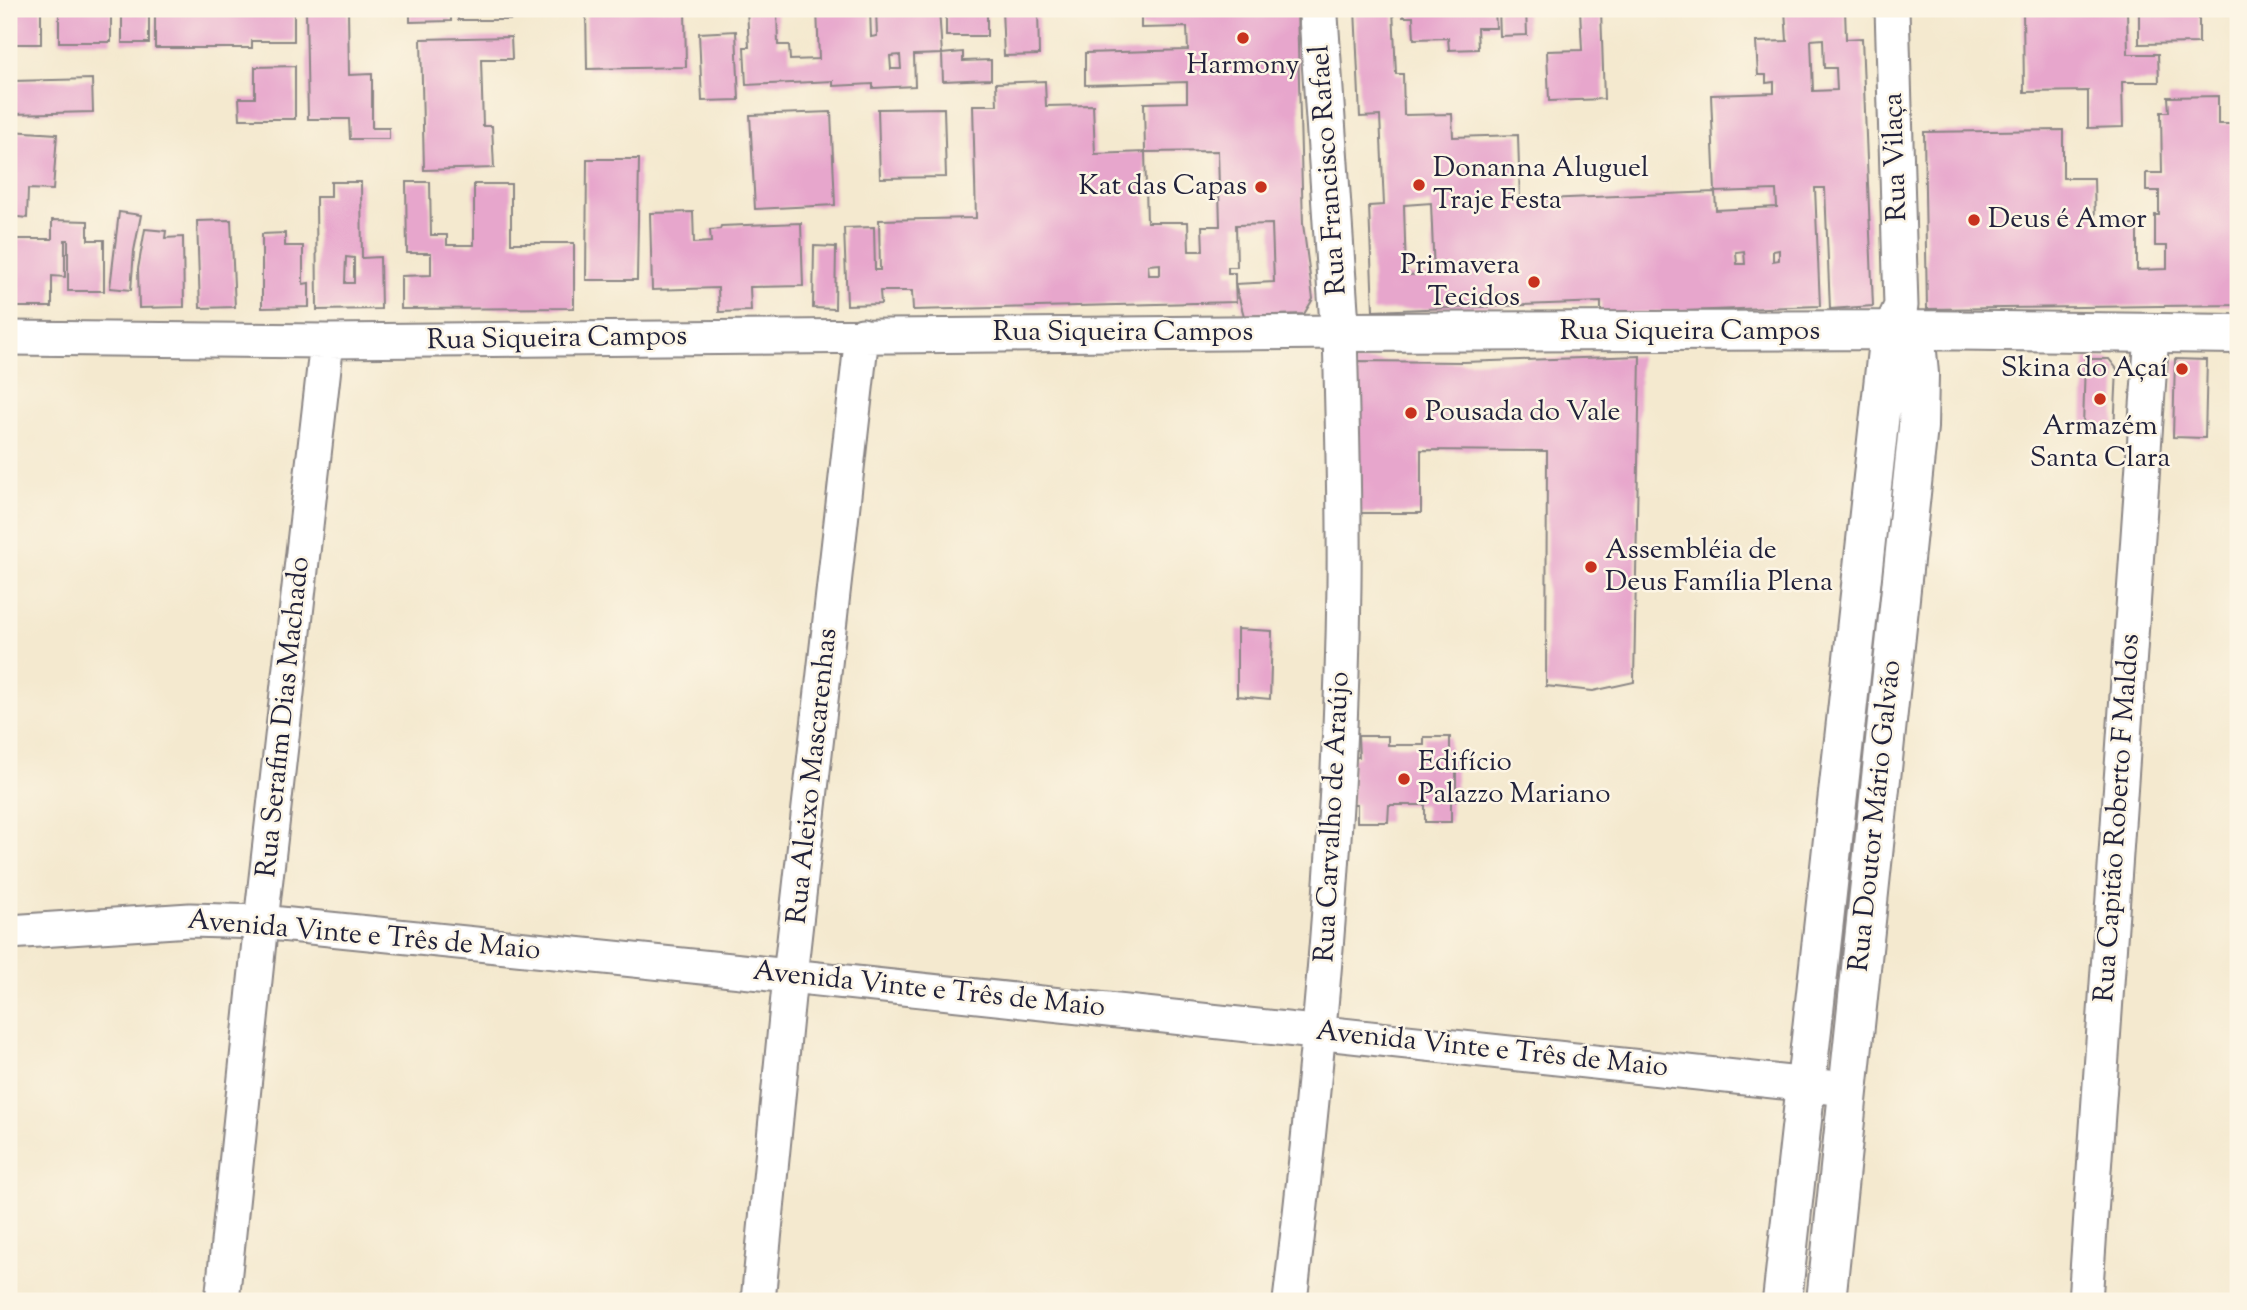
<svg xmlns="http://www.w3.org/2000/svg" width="2247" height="1310" viewBox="0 0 2247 1310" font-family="'Sorts Mill Goudy',serif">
<rect width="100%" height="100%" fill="#fcf5e5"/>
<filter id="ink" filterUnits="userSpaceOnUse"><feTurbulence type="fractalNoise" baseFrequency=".0143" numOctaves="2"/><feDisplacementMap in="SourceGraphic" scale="14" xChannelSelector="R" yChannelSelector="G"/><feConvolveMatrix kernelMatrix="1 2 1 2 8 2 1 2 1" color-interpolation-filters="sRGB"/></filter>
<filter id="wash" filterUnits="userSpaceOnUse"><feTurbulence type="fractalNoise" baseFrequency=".00686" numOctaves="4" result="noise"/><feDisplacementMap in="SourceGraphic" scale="28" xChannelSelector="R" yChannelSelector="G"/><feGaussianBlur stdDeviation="1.57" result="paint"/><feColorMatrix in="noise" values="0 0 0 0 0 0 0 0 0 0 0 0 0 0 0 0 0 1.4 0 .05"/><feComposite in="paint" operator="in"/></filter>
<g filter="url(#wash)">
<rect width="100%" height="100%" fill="#f4e9cf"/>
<g id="blocks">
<path fill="#e7a6cc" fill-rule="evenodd" d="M 9,9 L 41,9 L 41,44 L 9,44 Z
M 59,9 L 149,9 L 149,43 L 122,43 L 122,12 L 111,12 L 111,42 L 59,42 Z
M 155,9 L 294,9 L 294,41 L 252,41 L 252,48 L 155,48 Z
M 306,9 L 348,9 L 349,75 L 372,74 L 372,128 L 389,128 L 389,139 L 350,139 L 349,119 L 308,119 Z
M 410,9 L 451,9 L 451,21 L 410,22 Z
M 457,9 L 510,9 L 511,20 L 458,20 Z
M 586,9 L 685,9 L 686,67 L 587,69 Z
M 747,9 L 777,9 L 778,45 L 789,45 L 790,60 L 819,59 L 817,9 L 870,9 L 871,37 L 877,36 L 876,9 L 939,9 L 942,54 L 914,55 L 915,86 L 873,88 L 873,84 L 833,86 L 833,81 L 746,85 L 744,47 L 749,47 ZM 900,55 L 901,69 L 891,69 L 890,56 Z
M 946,9 L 987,9 L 987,36 L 946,36 Z
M 1002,9 L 1038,9 L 1039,55 L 1004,56 Z
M 1141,9 L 1297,9 L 1303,224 L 1313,299 L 1304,314 L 1244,316 L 1235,284 L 1236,302 L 913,310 L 912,291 L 880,291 L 881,304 L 847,305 L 844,228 L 874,227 L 875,270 L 880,270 L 879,220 L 976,218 L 973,105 L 997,105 L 996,83 L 1045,81 L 1046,106 L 1093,105 L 1095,154 L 1145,152 L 1147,222 L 1188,222 L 1189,251 L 1203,251 L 1202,226 L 1220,226 L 1218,151 L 1145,152 L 1144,103 L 1187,102 L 1187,82 L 1085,85 L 1085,53 L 1188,50 L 1187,27 L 1141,28 ZM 1272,224 L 1274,282 L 1235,284 L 1235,273 L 1228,273 L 1228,267 L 1237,267 L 1236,225 ZM 1160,264 L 1160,275 L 1149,275 L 1148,265 Z
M 1355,9 L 1393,9 L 1396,74 L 1403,74 L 1404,115 L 1452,114 L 1453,137 L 1518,135 L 1520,200 L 1715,192 L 1716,210 L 1777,207 L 1776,190 L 1715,192 L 1711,95 L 1774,93 L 1774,82 L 1766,83 L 1766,75 L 1758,75 L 1756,42 L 1787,41 L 1785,10 L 1845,9 L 1846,39 L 1862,38 L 1873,306 L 1830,309 L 1825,188 L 1815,188 L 1820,306 L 1601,314 L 1601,302 L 1373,311 L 1369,206 L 1384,205 L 1380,116 L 1360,117 ZM 1823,39 L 1824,68 L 1836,68 L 1837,90 L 1813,91 L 1811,40 ZM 1431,203 L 1434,274 L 1406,275 L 1404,205 ZM 1779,250 L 1779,260 L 1773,261 L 1773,251 ZM 1744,251 L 1745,264 L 1737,264 L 1736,252 Z
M 1403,9 L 1495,9 L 1496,28 L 1477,28 L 1478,49 L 1449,50 L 1448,38 L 1414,39 L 1413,17 L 1403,17 Z
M 1499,9 L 1526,9 L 1527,35 L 1500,36 Z
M 1580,9 L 1601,9 L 1604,99 L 1549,101 L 1547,51 L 1582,50 Z
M 2023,9 L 2127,9 L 2128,54 L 2158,54 L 2159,82 L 2122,82 L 2123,127 L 2088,128 L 2088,91 L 2024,92 Z
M 2139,9 L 2199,9 L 2199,43 L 2139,44 Z
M 736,31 L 739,100 L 702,101 L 699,33 Z
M 511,37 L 512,59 L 481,59 L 483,126 L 492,126 L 494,168 L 424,170 L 421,39 Z
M 963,52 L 963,61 L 991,60 L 991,79 L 943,81 L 942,54 Z
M 295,66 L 295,119 L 240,119 L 239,98 L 255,98 L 255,67 Z
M 92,79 L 93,112 L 12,114 L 12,81 Z
M 2218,96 L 2218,124 L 2238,124 L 2238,305 L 1927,309 L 1924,132 L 2063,130 L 2063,178 L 2094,178 L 2095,225 L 2137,225 L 2137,270 L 2167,269 L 2167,246 L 2155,246 L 2155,215 L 2159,215 L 2159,191 L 2146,191 L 2146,173 L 2162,173 L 2161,112 L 2169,112 L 2168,97 Z
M 944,108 L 946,177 L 880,178 L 878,109 Z
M 831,112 L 835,205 L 755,209 L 750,115 Z
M 10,131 L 57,134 L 53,190 L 28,189 L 27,218 L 9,216 Z
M 587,159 L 639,159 L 637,280 L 586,280 Z
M 331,182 L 361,182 L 362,258 L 380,257 L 381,309 L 317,310 L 316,197 L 331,197 ZM 346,257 L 354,258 L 354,283 L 345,283 Z
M 406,182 L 430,182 L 431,235 L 447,235 L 447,245 L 474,245 L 474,184 L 511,184 L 511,243 L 574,243 L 574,308 L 401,309 L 401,276 L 431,275 L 431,253 L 407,253 Z
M 119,212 L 141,215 L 134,251 L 131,290 L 110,288 Z
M 693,212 L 694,243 L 711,242 L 710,230 L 720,229 L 721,226 L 801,223 L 803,286 L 750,287 L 751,311 L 719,312 L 718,288 L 652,290 L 650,213 Z
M 52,220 L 88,221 L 88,240 L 104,240 L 104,291 L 68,291 L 68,240 L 65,240 L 65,277 L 52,276 L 52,307 L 9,307 L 9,239 L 52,239 Z
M 231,220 L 235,307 L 200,308 L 197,221 Z
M 145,229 L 166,231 L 165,238 L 183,237 L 184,307 L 139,308 L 138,269 Z
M 285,233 L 285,246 L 303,246 L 303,284 L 309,283 L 309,307 L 262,308 L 262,234 Z
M 814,246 L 836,247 L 835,309 L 813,308 Z
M 1640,356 L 1634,682 L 1593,691 L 1546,686 L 1547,451 L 1421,450 L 1421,513 L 1353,513 L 1354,361 L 1464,362 Z
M 2085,359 L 2109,359 L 2117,369 L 2114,431 L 2083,428 Z
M 2175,359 L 2207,360 L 2205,438 L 2173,437 Z
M 1237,629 L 1272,631 L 1270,699 L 1237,696 Z
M 1358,736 L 1388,736 L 1388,745 L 1424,745 L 1424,737 L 1450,737 L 1450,756 L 1456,756 L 1456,801 L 1451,801 L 1451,822 L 1425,822 L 1425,805 L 1389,805 L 1388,822 L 1357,822 L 1357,804 L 1352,804 L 1352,758 L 1359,757 Z"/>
</g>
</g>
<g filter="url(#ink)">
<use href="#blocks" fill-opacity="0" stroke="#8b8685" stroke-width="2"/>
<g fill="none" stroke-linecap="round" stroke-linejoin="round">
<defs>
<path id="street" d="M 1889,332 L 1901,306 L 1892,9
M 9,338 L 327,341 L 1340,332 C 1342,416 1345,501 1344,585 C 1341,825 1318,1063 1290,1301
M 9,932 L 190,920 L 261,922 L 790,976 L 1847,1089
M 222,1301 L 261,922 L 327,341
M 758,1301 L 790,976 L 862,335
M 2085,1301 L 2152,334"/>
<path id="secondary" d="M 1318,9 L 1340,332 L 1915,330 L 2238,334
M 1782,1301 L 1889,332
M 1826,1301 L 1918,427 L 1919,374 L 1915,330"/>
</defs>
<use href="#street" stroke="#8b8685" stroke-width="37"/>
<use href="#secondary" stroke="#8b8685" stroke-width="42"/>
<use href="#street" stroke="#fff" stroke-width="33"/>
<use href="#secondary" stroke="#fff" stroke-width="38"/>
</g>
</g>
<g fill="#c8321e" stroke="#fcf5e5" stroke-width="2.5">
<circle cx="1243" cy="38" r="7"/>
<circle cx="1419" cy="185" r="7"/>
<circle cx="1261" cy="187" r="7"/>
<circle cx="1974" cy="220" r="7"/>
<circle cx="1534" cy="282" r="7"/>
<circle cx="2182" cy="369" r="7"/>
<circle cx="2100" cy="399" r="7"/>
<circle cx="1411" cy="413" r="7"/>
<circle cx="1591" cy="567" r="7"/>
<circle cx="1404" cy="779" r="7"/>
</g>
<g text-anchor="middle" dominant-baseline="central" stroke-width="5" stroke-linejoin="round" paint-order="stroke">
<g font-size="28" fill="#22223b" stroke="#fcf5e5" text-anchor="start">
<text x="1243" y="66" text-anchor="middle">Harmony</text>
<text x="1433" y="169">Donanna Aluguel<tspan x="1433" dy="32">Traje Festa</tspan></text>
<text x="1247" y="187" text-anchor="end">Kat das Capas</text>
<text x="1988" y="220">Deus é Amor</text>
<text x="1520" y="266" text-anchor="end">Primavera<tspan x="1520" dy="32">Tecidos</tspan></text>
<text x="2168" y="369" text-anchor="end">Skina do Açaí</text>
<text x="1425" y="413">Pousada do Vale</text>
<text x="2100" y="427" text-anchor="middle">Armazém<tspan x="2100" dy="32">Santa Clara</tspan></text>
<text x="1605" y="551">Assembléia de<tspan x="1605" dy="32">Deus Família Plena</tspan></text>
<text x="1418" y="763">Edifício<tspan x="1418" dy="32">Palazzo Mariano</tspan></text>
</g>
<g font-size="28" fill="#22223b" stroke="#fcf5e5">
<text transform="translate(1896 157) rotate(-92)">Rua Vilaça</text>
<text transform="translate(1329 170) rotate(-94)">Rua Francisco Rafael</text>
<text x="1690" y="332">Rua Siqueira Campos</text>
<text x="1123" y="333">Rua Siqueira Campos</text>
<text transform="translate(557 339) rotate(-1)">Rua Siqueira Campos</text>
<text transform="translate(284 717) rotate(-84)">Rua Serafim Dias Machado</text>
<text transform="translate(813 776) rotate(-84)">Rua Aleixo Mascarenhas</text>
<text transform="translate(1876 816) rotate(-84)">Rua Doutor Mário Galvão</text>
<text transform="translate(1333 817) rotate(-87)">Rua Carvalho de Araújo</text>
<text transform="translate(2118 818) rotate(-86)">Rua Capitão Roberto F Maldos</text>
<text transform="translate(364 936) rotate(5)">Avenida Vinte e Três de Maio</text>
<text transform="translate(929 990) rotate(6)">Avenida Vinte e Três de Maio</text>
<text transform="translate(1492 1050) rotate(6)">Avenida Vinte e Três de Maio</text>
</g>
</g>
<rect width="2247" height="1310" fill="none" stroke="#fcf5e5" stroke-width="35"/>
</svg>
